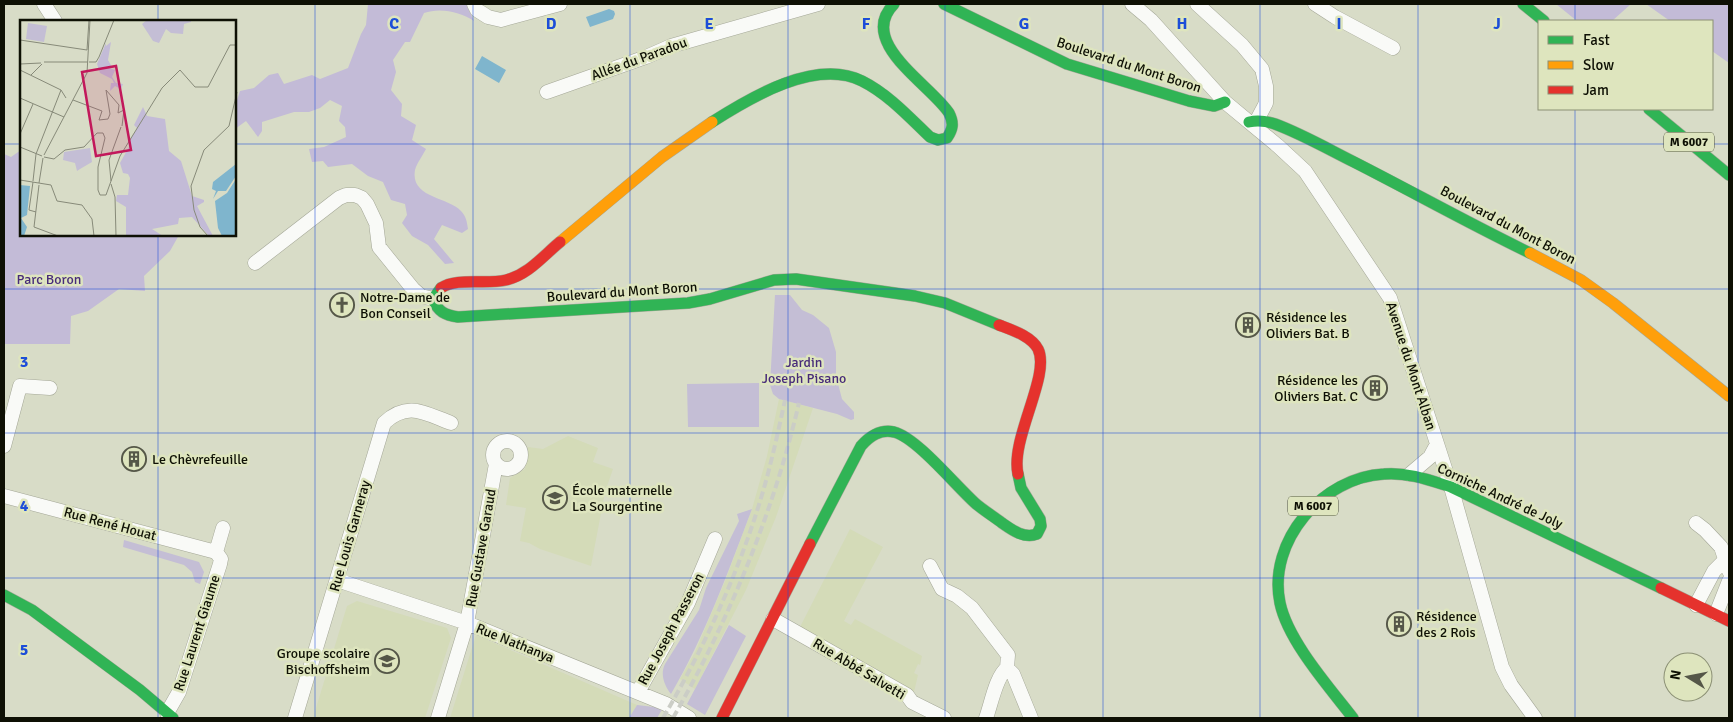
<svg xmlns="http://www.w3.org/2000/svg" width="1733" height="722" viewBox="0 0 1733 722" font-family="Signika,sans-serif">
<rect width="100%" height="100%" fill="#d8dcc7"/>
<path fill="#d4dbb8" d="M 779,399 L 813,408 L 776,517 L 746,590 L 695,689 L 680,679 L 695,652 L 725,581 L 752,509 L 767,456 Z
M 568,436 L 598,448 L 593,462 L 613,469 L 605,492 L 591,566 L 540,549 L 529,543 L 520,541 L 526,508 L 506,505 L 510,478 L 525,469 L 528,447 L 543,449 Z
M 850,529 L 883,547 L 844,621 L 851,625 L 855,619 L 922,656 L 920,665 L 918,664 L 914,673 L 918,675 L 914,692 L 800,627 Z
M 357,601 L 447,628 L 451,638 L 425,718 L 313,718 L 347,606 Z
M 476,635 L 637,705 L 629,718 L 450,718 Z"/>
<path fill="#c4bed5" d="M 775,295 L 790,295 L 802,310 L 813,315 L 829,328 L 836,352 L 836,376 L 842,399 L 854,412 L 854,419 L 851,420 L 837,414 L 779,399 L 773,394 L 770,385 Z
M 759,383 L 759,427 L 688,427 L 687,384 Z
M 752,509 C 728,572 705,636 671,694 C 664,685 660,674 665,664 L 699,610 L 706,588 L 739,521 L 737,514 Z
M 124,540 L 199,562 L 204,572 L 200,584 L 195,582 L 192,572 L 184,565 L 123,547 Z
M 729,625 L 746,636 L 705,715 L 687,704 Z
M 637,705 L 663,708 L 657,718 L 629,718 Z"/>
<path fill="#c3bbd7" d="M 368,4 L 466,4 L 474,21 C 461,12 440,7 424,13 L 410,42 L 405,42 L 393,60 L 396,72 L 391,90 L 402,104 L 401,116 L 416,125 L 412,140 L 426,149 C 423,155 417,163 415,170 C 410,198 448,197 461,211 C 466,216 467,222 468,229 L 462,233 L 442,225 L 434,239 L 454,263 L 445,264 L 428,245 L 412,236 L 402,223 L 407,215 L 405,204 L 391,200 L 383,182 L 368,176 L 352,164 L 328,167 L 323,161 L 312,162 L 309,149 L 324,147 L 346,137 L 345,127 L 339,121 L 342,106 L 330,100 L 320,108 L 309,112 L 294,112 L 262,122 L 262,131 L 258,137 L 246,121 L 235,129 L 235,106 L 240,91 L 254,88 L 269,75 L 278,73 L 284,84 L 312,75 L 320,79 L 348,68 L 361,34 L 366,25 Z
M 1556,4 L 1631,4 L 1612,21 L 1577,21 Z
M 1646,4 L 1729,4 L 1729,63 L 1712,51 L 1712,21 L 1670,21 Z
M 21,150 L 21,235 L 179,235 L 170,251 L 144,276 L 145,291 L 119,289 L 88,311 L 71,316 L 70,344 L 5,344 L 4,348 L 4,154 L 11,157 Z"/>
<path fill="#7fb5cd" d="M 609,9 L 614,11 L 615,14 L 613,19 L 590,27 L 586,17 Z
M 482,56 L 506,70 L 499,83 L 475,69 Z"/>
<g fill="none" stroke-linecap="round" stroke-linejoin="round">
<defs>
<path id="street" d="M 44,4 L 55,21
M 474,4 L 477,10 L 488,17 L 501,20 L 560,4
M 1132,4 L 1151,20 L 1225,102 L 1278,146 L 1305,171 L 1390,298 L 1451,487 L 1502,667 L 1511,685 L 1535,718
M 1197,4 L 1242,45 L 1262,69 L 1266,86 L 1266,103 L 1257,120
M 1315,4 L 1335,17 L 1393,48
M 547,92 L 646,57 L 671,46 L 818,4
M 255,263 L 339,198 L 346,195 L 355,195 L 362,198 L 367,204 L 376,223 L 379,247 L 413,289 L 421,296 L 433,299
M493 455a14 14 0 1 1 28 0a14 14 0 1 1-28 0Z
M 4,446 L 20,386 L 50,388
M 1410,474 L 1430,457 L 1437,444
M 4,496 L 216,552
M 1696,523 L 1705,530 L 1721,547 L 1729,571
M 216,552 L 223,528
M 930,566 L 942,589 L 957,596 L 972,608 L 1008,655 L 1007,668 L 1013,674 L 1031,718
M 337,580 L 467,623 L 666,704 L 689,718
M 1696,605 L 1714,571 L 1725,560
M 1716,614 L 1729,581
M 773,619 L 907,695 L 912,702 L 944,718
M 638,692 L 688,603 L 715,539
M 167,713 L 179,692 L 220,564 L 221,559 L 216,552
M 295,718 L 384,423 C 408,401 424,413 451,423
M 438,718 L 467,623 L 496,464
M 986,718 C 991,705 996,676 1007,668"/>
<path id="fast" d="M 944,4 L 1067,64 L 1189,101 L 1214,106 L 1225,102
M 1523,4 L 1544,21
M 1649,109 L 1729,175
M 712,122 C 751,97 816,58 862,81 C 888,94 909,117 930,137 L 938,140 L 947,138 C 953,129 954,123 949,113 C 931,85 856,42 894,4
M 1249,122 C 1258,120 1266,121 1275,124 C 1302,134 1328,149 1354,162 C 1413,192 1470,224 1530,253
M 441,288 L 433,299 C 438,312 445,315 458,317 L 688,303 L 710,299 L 774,280 L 796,279 L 915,296 L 945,303 L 999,325
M 810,544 L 861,446 C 870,436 880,429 894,432 C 917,438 955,485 975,503 C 983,510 993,516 1002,523 C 1012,530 1024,539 1037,534 L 1041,526 L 1040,519 L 1021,488 L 1018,474
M 4,595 L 32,610 L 140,690 L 173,718
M 1353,718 C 1329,687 1288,641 1280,603 C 1267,541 1323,477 1384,474 C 1407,472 1429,480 1451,487 L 1661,588"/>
<path id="slow" d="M 560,242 L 662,157 L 712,122
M 1530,253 L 1581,280 L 1613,303 L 1729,396"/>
<path id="jam" d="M 441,288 C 457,277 486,285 506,280 C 528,275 543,256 560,242
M 999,325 C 1012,330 1031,336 1038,349 C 1051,375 1010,439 1018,474
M 1661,588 L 1729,621
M 722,718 L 810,544"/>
</defs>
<use href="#street" stroke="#a4a797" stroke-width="15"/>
<use href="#fast" stroke="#a4a797" stroke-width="12"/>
<use href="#slow" stroke="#a4a797" stroke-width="12"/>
<use href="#jam" stroke="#a4a797" stroke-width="12"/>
<use href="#street" stroke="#f9faf7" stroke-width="14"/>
<use href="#fast" stroke="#30b455" stroke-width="11"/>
<use href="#slow" stroke="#ff9f0a" stroke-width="11"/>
<use href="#jam" stroke="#e5322d" stroke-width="11"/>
<path stroke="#cbcdc6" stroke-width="4" stroke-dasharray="8 4" stroke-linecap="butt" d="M 663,718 C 701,653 734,583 757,511 C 769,474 777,437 785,400
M 673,718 C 729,620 773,514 799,403"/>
</g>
<path fill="none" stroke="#1d4ed8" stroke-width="1" stroke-opacity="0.55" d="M 158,4 L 158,21M 315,4 L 315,718M 473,4 L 473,718M 630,4 L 630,718M 788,4 L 788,718M 945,4 L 945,718M 1103,4 L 1103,718M 1260,4 L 1260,718M 1418,4 L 1418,718M 1575,4 L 1575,21M 1575,109 L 1575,718M 4,144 L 21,144M 235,144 L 1729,144M 158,235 L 158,718M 4,289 L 1729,289M 4,433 L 1729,433M 4,578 L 1729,578"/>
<defs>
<symbol id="church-ring" viewBox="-11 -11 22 22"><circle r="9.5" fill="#dee5be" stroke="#555748" stroke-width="1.5"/><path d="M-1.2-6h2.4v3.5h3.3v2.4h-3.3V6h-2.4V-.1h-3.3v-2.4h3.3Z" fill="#555748"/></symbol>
<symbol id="building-ring" viewBox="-11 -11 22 22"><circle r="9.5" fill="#dee5be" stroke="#555748" stroke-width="1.5"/><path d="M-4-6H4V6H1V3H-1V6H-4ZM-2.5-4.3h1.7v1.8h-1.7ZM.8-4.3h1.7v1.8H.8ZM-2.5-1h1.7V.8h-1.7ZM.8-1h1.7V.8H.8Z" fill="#555748"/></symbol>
<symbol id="school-ring" viewBox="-11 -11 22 22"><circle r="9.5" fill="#dee5be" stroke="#555748" stroke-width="1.5"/><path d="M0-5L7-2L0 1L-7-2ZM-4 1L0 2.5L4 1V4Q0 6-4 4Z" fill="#555748"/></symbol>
</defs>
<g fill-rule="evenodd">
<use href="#church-ring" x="328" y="291" width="28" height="28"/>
<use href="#building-ring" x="1234" y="311" width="28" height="28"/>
<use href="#building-ring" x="1361" y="374" width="28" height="28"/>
<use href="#building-ring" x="120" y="445" width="28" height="28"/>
<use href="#school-ring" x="541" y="484" width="28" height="28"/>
<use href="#building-ring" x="1385" y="610" width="28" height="28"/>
<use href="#school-ring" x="373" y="647" width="28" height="28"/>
</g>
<g text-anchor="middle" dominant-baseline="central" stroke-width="5" stroke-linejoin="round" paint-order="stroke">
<g fill="#dee5be" stroke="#4c503c" stroke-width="1">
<rect x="1664" y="132.5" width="50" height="19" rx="4"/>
<rect x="1288" y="496.5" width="50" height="19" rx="4"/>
</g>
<g font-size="12" font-weight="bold" fill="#0e1004">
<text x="1689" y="142">M 6007</text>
<text x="1313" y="506">M 6007</text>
</g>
<g font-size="14" fill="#0e1004" stroke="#dee5be">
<text transform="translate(639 59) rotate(-20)">Allée du Paradou</text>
<text transform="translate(1129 65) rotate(18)">Boulevard du Mont Boron</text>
<text transform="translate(1508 225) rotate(28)">Boulevard du Mont Boron</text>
<text transform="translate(622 292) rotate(-4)">Boulevard du Mont Boron</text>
<text transform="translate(1411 366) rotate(72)">Avenue du Mont Alban</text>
<text transform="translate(1500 496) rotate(25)">Corniche André de Joly</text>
<text transform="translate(110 524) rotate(15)">Rue René Houat</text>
<text transform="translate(350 536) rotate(-74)">Rue Louis Garneray</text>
<text transform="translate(481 548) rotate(-80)">Rue Gustave Garaud</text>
<text transform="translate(671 629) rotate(-62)">Rue Joseph Passeron</text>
<text transform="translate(197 633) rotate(-72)">Rue Laurent Giaume</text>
<text transform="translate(515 643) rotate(22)">Rue Nathanya</text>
<text transform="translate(859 669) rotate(31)">Rue Abbé Salvetti</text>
</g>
<g font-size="14" fill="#472b79" stroke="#dee5be">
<text x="49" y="279">Parc Boron</text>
<text x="804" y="362">Jardin<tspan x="804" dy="16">Joseph Pisano</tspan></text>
</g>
<g font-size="14" fill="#0e1004" stroke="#dee5be" text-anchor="start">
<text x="360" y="297">Notre-Dame de<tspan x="360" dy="16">Bon Conseil</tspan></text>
<text x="1266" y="317">Résidence les<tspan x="1266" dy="16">Oliviers Bat. B</tspan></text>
<text x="1358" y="380" text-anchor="end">Résidence les<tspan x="1358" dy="16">Oliviers Bat. C</tspan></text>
<text x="152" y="459">Le Chèvrefeuille</text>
<text x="572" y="490">École maternelle<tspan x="572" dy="16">La Sourgentine</tspan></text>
<text x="1416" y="616">Résidence<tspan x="1416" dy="16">des 2 Rois</tspan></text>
<text x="370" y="653" text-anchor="end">Groupe scolaire<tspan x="370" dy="16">Bischoffsheim</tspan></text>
</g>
</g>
<g transform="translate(20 20)">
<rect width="216" height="216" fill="#d8dcc7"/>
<path d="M 127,0 L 171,0 L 171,2 L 164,4 L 163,14 L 151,13 L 146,9 L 139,23 L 133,21 L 122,4 ZM 8,3 L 27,6 L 24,22 L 6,19 ZM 70,128 L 72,142 L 60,149 L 57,151 L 55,143 L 43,140 L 44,132 Z" fill="#c4bed5"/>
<path d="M 91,22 L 88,40 L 92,47 L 89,48 L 95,50 L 92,57 L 96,63 L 103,64 L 101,69 L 95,66 L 90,71 L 91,63 L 94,63 L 92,59 L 80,53 L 77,44 L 86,23 L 86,26 ZM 123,87 L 127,96 L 145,99 L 149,131 L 161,141 L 172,176 L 184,180 L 184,182 L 177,186 L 193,216 L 189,216 L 172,197 L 159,198 L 158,204 L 132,209 L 143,216 L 106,216 L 106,187 L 96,181 L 97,175 L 108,175 L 110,158 L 108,154 L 103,153 L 100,143 L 110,125 L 108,123 L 117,108 L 114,105 Z" fill="#c3bbd7"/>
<path d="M 216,144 L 216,156 L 206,171 L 198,171 L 193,179 L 196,171 L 192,169 L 193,162 ZM 216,159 L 216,216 L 202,216 L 198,208 L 195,181 L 207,173 ZM 0,165 L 10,166 L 7,195 L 1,198 L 7,207 L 4,216 L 0,216 Z" fill="#7fb5cd"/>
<path fill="none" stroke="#878a79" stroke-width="1" d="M 0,20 L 67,30 L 69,0M 24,42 L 68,42M 69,42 L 76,42 L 79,37 L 94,0M 0,44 L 21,43M 0,50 L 41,70 L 46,78M 11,55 L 22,44M 0,78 L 44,97M 53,80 L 82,91 L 79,100M 79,100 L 88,99 L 90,94 L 86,70 L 99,85 L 98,93 L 104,90 L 102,106M 0,114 L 13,84M 0,127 L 22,136M 24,135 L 67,53 L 70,0M 24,137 L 34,139 L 45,130 L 64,127 L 77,113 L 83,113 L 85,118 L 78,147 L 78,170 L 80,175 L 86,175 L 100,136 L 142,68 L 160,50 L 175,67 L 188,67 L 210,25 L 217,25M 0,160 L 31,165 L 37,181 L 62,185 L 72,199 L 74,216M 13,161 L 16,134 L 41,70M 91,161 L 89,140 L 101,107M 13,162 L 9,190 L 16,192M 19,163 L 23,138M 91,164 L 95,177 L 96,216M 19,165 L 14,207 L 38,216M 188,216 L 180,207 L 174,190 L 171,166 L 184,130 L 209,106 L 217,72"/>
<path fill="#c2185b" fill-opacity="0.15" stroke="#c2185b" stroke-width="2.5" d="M 96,46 L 111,130 L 76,136 L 62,52 Z"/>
<rect width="216" height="216" fill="none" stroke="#0e1004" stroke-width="2.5"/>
</g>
<g font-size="16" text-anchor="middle" font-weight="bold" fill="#1d4ed8" stroke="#dee5be" stroke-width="5" stroke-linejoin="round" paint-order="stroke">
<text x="394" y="29">C</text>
<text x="551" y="29">D</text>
<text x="709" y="29">E</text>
<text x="866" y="29">F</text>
<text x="1024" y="29">G</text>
<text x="1182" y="29">H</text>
<text x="1339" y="29">I</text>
<text x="1497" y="29">J</text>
<text x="24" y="367">3</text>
<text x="24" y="511">4</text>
<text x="24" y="655">5</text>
</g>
<rect width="1733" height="722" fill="none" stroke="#0e1004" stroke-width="10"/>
<rect x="1538" y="20" width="175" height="90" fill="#dee5be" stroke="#8b9074"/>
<rect x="1548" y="36" width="25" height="8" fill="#30b455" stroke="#8b9074"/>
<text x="1583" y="45" font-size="15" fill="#0e1004">Fast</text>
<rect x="1548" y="61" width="25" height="8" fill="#ff9f0a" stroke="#8b9074"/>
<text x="1583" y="70" font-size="15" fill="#0e1004">Slow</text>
<rect x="1548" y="86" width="25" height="8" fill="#e5322d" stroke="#8b9074"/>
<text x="1583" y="95" font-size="15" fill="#0e1004">Jam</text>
<g transform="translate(1688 677) rotate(280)"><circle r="24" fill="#dee5be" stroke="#8b9074"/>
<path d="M0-4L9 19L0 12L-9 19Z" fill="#555748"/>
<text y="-8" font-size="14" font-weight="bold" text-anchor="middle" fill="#0e1004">N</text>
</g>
</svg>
